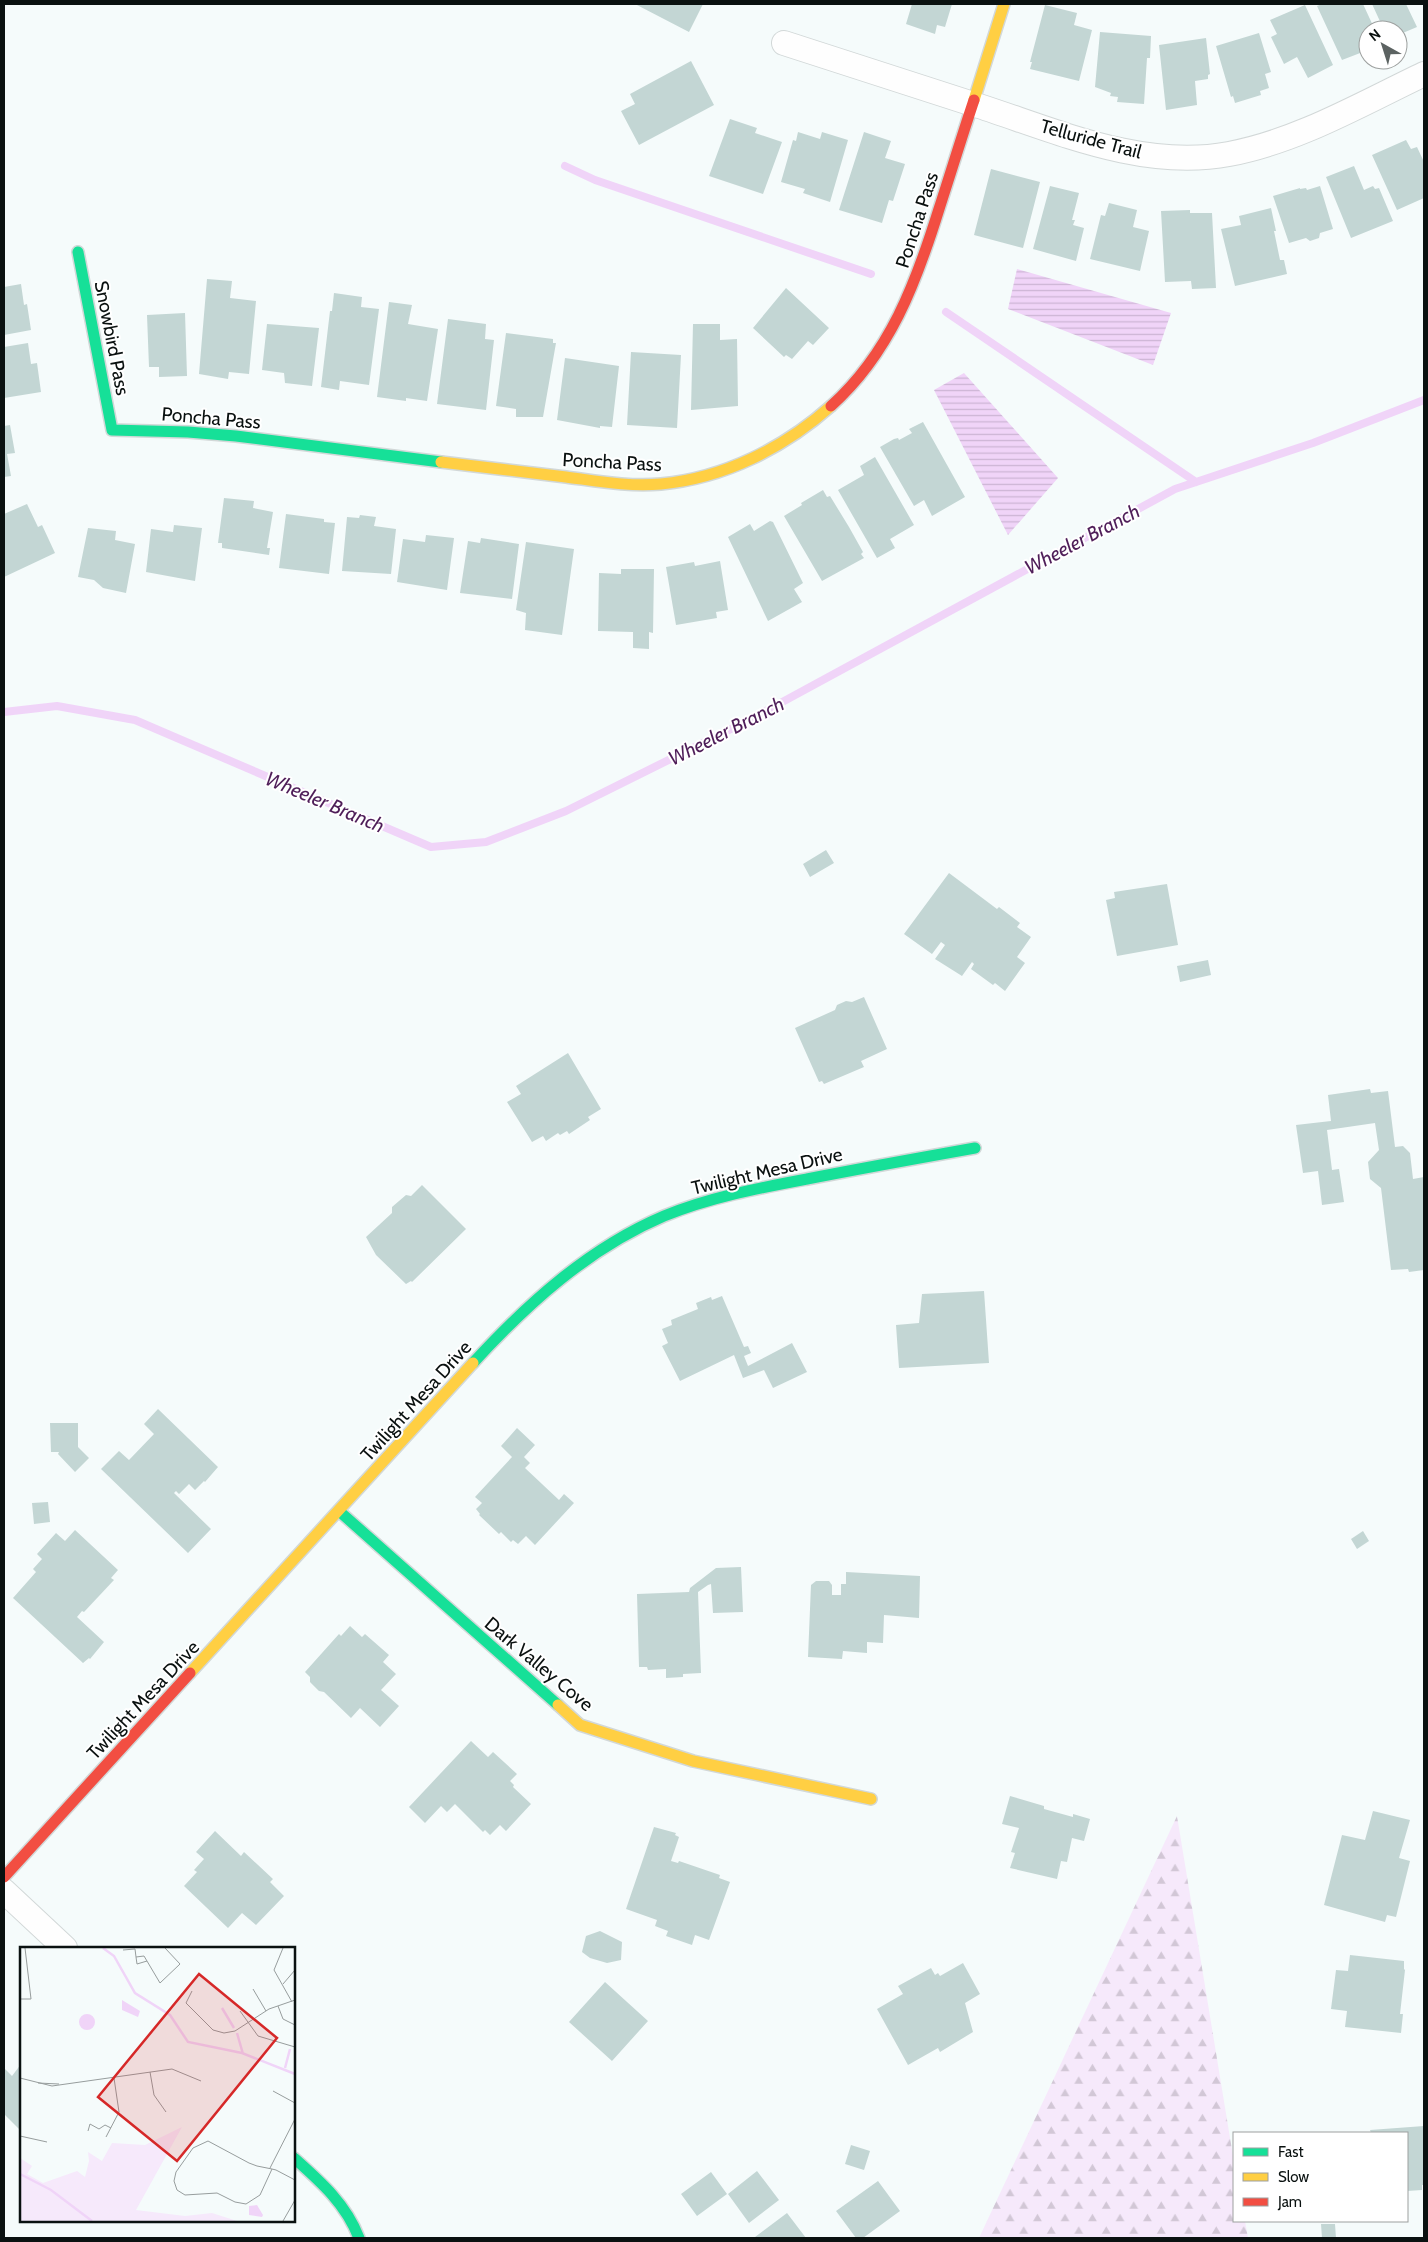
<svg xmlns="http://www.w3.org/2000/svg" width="1428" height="2242" viewBox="0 0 1428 2242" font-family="Cabin,sans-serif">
<defs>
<pattern id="forest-firs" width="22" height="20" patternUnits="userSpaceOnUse" patternTransform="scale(1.25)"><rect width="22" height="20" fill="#f6e9fb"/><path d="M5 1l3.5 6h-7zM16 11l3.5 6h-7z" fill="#d2c7d6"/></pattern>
<pattern id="water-rules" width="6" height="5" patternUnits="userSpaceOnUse" patternTransform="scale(1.25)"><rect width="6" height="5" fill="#f0d4f8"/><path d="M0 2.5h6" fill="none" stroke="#ccb5d4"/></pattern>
</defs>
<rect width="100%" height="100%" fill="#f5fbfb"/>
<path fill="url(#forest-firs)" d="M 1177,1816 L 1234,2162 L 1234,2221 L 1245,2221 L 1248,2238 L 979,2238 Z"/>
<path fill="url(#water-rules)" d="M 1017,269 L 1171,313 L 1153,365 L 1008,309 Z
M 964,373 L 1058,478 L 1008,535 L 934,390 Z"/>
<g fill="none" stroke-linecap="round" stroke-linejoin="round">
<path stroke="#f0d4f8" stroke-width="8" d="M 565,166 L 595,180 L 871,274
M 946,312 L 1196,482
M 4,712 L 57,706 L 135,720 L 431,847 L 486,842 L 566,811 L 751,719 L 1175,489 L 1313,443 L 1424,400"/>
</g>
<path fill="#c3d6d4" d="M 635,4 L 703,4 L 689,32 Z
M 912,4 L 952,4 L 945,27 L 937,25 L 935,34 L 906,24 Z
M 1322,4 L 1363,4 L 1375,30 L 1368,30 L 1368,50 L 1342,60 L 1317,6 Z
M 1372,4 L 1406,4 L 1417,27 L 1398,35 L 1398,30 L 1384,30 Z
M 1045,5 L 1077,13 L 1074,25 L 1092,30 L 1079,81 L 1030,69 L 1032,62 L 1030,62 Z
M 1305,5 L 1333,65 L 1308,78 L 1297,57 L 1284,64 L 1271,37 L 1277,34 L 1270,20 Z
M 1100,32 L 1151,36 L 1150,58 L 1147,58 L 1144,104 L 1117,102 L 1118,97 L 1110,96 L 1111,93 L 1095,87 Z
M 1259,33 L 1271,72 L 1265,74 L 1269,88 L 1260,91 L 1261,95 L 1235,103 L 1233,96 L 1231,97 L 1216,46 Z
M 1206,38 L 1210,74 L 1208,75 L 1208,79 L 1195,81 L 1197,105 L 1166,110 L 1159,45 Z
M 691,61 L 714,105 L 639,145 L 621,111 L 635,104 L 630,94 Z
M 730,119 L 757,128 L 755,133 L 782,142 L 763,194 L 709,176 Z
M 798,132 L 820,139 L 822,132 L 848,140 L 830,202 L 803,193 L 805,189 L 781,182 L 793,140 L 796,141 Z
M 864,132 L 891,141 L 885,158 L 905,164 L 893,201 L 889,200 L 882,223 L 839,210 Z
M 1406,140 L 1411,149 L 1417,147 L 1424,162 L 1424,198 L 1397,210 L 1372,155 Z
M 1354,166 L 1364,190 L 1373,186 L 1375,189 L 1379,188 L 1393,221 L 1351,238 L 1326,177 Z
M 991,169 L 1040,182 L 1023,248 L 974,235 Z
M 1050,186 L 1079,193 L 1072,220 L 1075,220 L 1073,225 L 1084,228 L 1076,261 L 1033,249 Z
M 1320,186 L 1333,229 L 1320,233 L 1319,238 L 1310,241 L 1306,238 L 1289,243 L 1273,196 L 1300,188 L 1300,189 L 1306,188 L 1307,190 Z
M 1109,203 L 1137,210 L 1133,227 L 1149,231 L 1140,271 L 1090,259 L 1101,215 L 1105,216 Z
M 1271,208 L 1276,231 L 1274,231 L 1280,260 L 1284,260 L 1287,274 L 1235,286 L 1221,229 L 1241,225 L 1239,216 Z
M 1190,210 L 1190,213 L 1212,213 L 1216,288 L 1192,289 L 1191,281 L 1165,282 L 1161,211 Z
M 207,279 L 232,281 L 230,298 L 256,301 L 249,374 L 229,372 L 228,379 L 199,374 Z
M 21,284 L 24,305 L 27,304 L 31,330 L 4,335 L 4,287 Z
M 786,288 L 829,328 L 813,345 L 808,341 L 792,359 L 786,355 L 784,357 L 753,328 Z
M 334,293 L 362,297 L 361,307 L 379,309 L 369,385 L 340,381 L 339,390 L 321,387 L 330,311 L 332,311 Z
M 389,302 L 412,305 L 408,324 L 438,329 L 427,401 L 406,398 L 406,401 L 377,397 Z
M 185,313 L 187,376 L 159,377 L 159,367 L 149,367 L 147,315 Z
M 448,319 L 486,324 L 485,339 L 494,340 L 486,410 L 437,404 Z
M 267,324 L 319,328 L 312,386 L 285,383 L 284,373 L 262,370 Z
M 693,324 L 720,324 L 720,340 L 737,339 L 738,406 L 691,410 Z
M 506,333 L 553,339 L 553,343 L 556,343 L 543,417 L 516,417 L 516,409 L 496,406 Z
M 28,343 L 31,364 L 37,363 L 41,392 L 4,398 L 4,347 Z
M 631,352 L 681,355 L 677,428 L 627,425 Z
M 565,358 L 619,366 L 612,427 L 600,426 L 600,428 L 557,420 Z
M 923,422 L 965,497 L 932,516 L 924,500 L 914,506 L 880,447 L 894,439 L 898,438 L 899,440 L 912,433 L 909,429 Z
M 10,425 L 15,453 L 7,454 L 11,476 L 4,477 L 4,426 Z
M 875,457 L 914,525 L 890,539 L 895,548 L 877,558 L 838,490 L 864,475 L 860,466 Z
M 823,490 L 827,497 L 830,496 L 849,527 L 863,552 L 861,554 L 864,558 L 822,581 L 784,516 L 802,505 L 801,503 Z
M 224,498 L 254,501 L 253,508 L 273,512 L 267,548 L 270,548 L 269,555 L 222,548 L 222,543 L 218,543 Z
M 27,504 L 38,527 L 42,525 L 55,553 L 4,577 L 4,514 Z
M 286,514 L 324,519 L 324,522 L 335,523 L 329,574 L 279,568 Z
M 360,515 L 376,517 L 374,526 L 396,529 L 391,574 L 342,571 L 347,517 L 359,518 Z
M 770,521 L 773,522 L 803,583 L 794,589 L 802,602 L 768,621 L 728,537 L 750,524 L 754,531 Z
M 174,525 L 202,528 L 195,581 L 146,572 L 151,529 L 173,532 Z
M 88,528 L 116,531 L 115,540 L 135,544 L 126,593 L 103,588 L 94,580 L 78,577 Z
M 426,535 L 454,538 L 447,590 L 397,582 L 403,539 L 425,542 Z
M 481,538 L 519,544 L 512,599 L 460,593 L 468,541 L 480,543 Z
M 526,542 L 574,549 L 562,635 L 525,630 L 526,613 L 516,610 Z
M 720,561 L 728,610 L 716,612 L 717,618 L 676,625 L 666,567 L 694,562 L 695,566 Z
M 621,569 L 654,569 L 653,633 L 649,632 L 649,649 L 633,648 L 633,632 L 598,631 L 599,573 L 621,574 Z
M 826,850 L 834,863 L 810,877 L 803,864 Z
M 949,873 L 997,909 L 999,907 L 1020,923 L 1017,927 L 1031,937 L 1017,957 L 1025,963 L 1005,991 L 995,983 L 993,985 L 971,969 L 974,964 L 972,962 L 962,976 L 935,959 L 945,945 L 941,942 L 932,954 L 904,934 Z
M 1167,884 L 1178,945 L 1117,956 L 1106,900 L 1115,898 L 1114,892 Z
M 1208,960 L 1211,975 L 1180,982 L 1177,966 Z
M 864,997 L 887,1049 L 861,1061 L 864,1067 L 824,1084 L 822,1081 L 819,1082 L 795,1028 L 835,1010 L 837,1005 L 846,1001 L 852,1002 Z
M 568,1053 L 601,1109 L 588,1117 L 590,1120 L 569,1134 L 567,1131 L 560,1135 L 558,1133 L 546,1141 L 543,1136 L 532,1142 L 507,1102 L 521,1094 L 516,1086 Z
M 1370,1089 L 1371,1093 L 1388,1091 L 1395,1147 L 1403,1146 L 1410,1153 L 1413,1179 L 1424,1177 L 1424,1270 L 1409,1272 L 1408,1269 L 1391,1270 L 1381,1188 L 1370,1179 L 1368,1162 L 1379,1150 L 1375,1123 L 1327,1130 L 1332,1170 L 1339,1169 L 1344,1202 L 1322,1205 L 1318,1171 L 1303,1173 L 1296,1125 L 1331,1121 L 1328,1095 Z
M 422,1185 L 466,1229 L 412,1282 L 411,1281 L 406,1284 L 376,1255 L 366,1237 L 392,1213 L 392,1207 L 406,1195 L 411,1196 Z
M 984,1291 L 989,1363 L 899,1368 L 896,1325 L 919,1323 L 922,1294 Z
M 722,1296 L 744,1347 L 748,1346 L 751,1353 L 744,1356 L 748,1366 L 792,1343 L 807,1372 L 773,1388 L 764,1370 L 743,1378 L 734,1355 L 680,1381 L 662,1346 L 668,1343 L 662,1329 L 672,1325 L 671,1320 L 698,1309 L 696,1303 L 711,1297 L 712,1300 Z
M 158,1409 L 218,1467 L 205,1482 L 204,1481 L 195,1490 L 189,1484 L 179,1494 L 176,1491 L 174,1493 L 211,1529 L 188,1553 L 101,1469 L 119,1451 L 129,1460 L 154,1434 L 144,1424 Z
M 50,1423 L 78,1423 L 78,1447 L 89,1458 L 75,1472 L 58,1454 L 59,1452 L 51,1452 Z
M 517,1428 L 535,1445 L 524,1457 L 530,1463 L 525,1468 L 559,1500 L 564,1494 L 574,1503 L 535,1545 L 526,1536 L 518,1544 L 513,1540 L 511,1542 L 501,1532 L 499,1534 L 479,1515 L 480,1514 L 476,1509 L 482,1503 L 475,1497 L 512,1457 L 501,1446 Z
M 48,1502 L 50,1522 L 34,1524 L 32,1503 Z
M 75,1530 L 118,1570 L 111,1578 L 114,1580 L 84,1612 L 82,1611 L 77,1617 L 104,1642 L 90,1659 L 89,1658 L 83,1663 L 13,1598 L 36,1572 L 33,1569 L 42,1559 L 37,1554 L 56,1533 L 65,1541 Z
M 1363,1531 L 1369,1541 L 1357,1549 L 1351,1539 Z
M 741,1567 L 743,1612 L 713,1613 L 711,1584 L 708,1585 L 698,1592 L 701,1673 L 683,1674 L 683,1677 L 666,1678 L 666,1669 L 648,1670 L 647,1667 L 639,1667 L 637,1594 L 689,1592 L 690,1588 L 716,1568 Z
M 846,1572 L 920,1576 L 919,1618 L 884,1615 L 883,1643 L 867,1642 L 867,1653 L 843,1651 L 842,1659 L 808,1657 L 811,1585 L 816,1581 L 829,1581 L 832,1585 L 832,1595 L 841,1595 L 841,1584 L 846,1584 Z
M 350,1626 L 362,1637 L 365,1634 L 389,1655 L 383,1662 L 396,1674 L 381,1690 L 399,1706 L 380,1727 L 360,1708 L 351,1718 L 324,1692 L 319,1691 L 310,1682 L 310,1677 L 305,1672 L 339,1634 L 341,1636 Z
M 471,1741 L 488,1757 L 493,1752 L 517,1774 L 510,1781 L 514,1785 L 513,1787 L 531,1804 L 506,1831 L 500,1825 L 490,1835 L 485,1830 L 483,1832 L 455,1804 L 447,1812 L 441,1806 L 425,1823 L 409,1807 Z
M 1010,1796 L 1044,1806 L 1044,1809 L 1073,1817 L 1073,1814 L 1090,1819 L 1084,1841 L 1072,1838 L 1067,1862 L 1061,1861 L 1057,1879 L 1010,1868 L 1015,1853 L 1011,1852 L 1019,1828 L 1002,1824 Z
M 1373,1811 L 1410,1820 L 1399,1858 L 1410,1861 L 1396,1917 L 1387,1915 L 1385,1922 L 1324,1905 L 1342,1835 L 1365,1840 Z
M 654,1827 L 676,1833 L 675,1835 L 679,1837 L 671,1861 L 678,1863 L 679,1861 L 720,1875 L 719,1878 L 730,1882 L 709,1940 L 695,1935 L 692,1945 L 666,1936 L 668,1931 L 655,1926 L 657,1920 L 626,1909 Z
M 215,1831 L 241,1856 L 244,1852 L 273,1879 L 270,1882 L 284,1896 L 256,1925 L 242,1913 L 228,1928 L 184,1886 L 197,1872 L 194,1870 L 204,1859 L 196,1852 Z
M 600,1931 L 622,1942 L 621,1960 L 607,1963 L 590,1958 L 582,1952 L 586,1936 Z
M 1350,1955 L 1404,1961 L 1404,1969 L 1405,1970 L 1400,2014 L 1403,2014 L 1401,2033 L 1345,2027 L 1347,2011 L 1331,2009 L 1336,1970 L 1348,1971 Z
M 963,1963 L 980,1994 L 965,2003 L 973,2032 L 940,2052 L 938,2048 L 908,2065 L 877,2009 L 903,1994 L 898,1986 L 931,1968 L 935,1975 L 938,1973 L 940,1976 Z
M 605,1982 L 648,2021 L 612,2061 L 569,2022 Z
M 21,2064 L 21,2131 L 4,2114 L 4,2068 L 12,2076 Z
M 1424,2126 L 1424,2185 L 1422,2185 L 1422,2190 L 1407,2191 L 1407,2133 L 1371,2133 L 1370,2130 Z
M 851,2145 L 870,2151 L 864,2170 L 845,2164 Z
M 757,2171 L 779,2200 L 749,2223 L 728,2194 Z
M 711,2172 L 727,2194 L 697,2216 L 681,2194 Z
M 878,2181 L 900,2211 L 863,2238 L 856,2238 L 836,2211 Z
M 787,2213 L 806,2238 L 756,2238 L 755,2237 Z
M 1321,2224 L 1335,2224 L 1336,2238 L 1322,2238 Z"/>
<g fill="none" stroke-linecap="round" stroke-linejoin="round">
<defs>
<path id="street" d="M 784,43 C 849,64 914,85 979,106 C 1059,132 1143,170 1229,154 C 1298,141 1361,104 1424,74
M 4,1891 L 65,1948"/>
<path id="fast" d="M 78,252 L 112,430 L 188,432 L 236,436 L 441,462
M 473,1363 C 528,1303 589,1248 664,1216 C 710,1197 759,1188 807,1179 C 863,1168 919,1158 975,1148
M 339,1511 L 558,1705
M 294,2158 C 321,2182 346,2204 359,2238"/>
<path id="slow" d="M 974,100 L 1004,4
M 441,462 C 483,467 524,472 566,477 C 597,481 629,487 661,484 C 724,478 784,448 831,406
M 190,1673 L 473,1363
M 558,1705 L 580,1725 L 693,1761 L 871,1799"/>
<path id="jam" d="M 831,406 C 890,353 916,283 939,209 C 951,172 962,136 974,100
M 4,1877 L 190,1673"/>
</defs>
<use href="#street" stroke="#d2d8d8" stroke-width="26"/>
<use href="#fast" stroke="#d2d8d8" stroke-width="14"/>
<use href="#slow" stroke="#d2d8d8" stroke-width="14"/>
<use href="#jam" stroke="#d2d8d8" stroke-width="14"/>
<use href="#street" stroke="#fefefe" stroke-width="24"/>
<use href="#fast" stroke="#16e098" stroke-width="11"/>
<use href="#slow" stroke="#ffcf43" stroke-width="11"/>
<use href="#jam" stroke="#f24e42" stroke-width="11"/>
</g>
<g text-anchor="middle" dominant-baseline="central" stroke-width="4" stroke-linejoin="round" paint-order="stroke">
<g font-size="19" fill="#0a1110" stroke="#fff">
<text transform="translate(1091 139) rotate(15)">Telluride Trail</text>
<text transform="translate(917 220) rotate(-72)">Poncha Pass</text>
<text transform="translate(112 338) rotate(79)">Snowbird Pass</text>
<text transform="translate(211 418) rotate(5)">Poncha Pass</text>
<text transform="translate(612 462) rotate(3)">Poncha Pass</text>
<text transform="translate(767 1171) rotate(-13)">Twilight Mesa Drive</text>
<text transform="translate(416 1401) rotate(-48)">Twilight Mesa Drive</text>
<text transform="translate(539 1664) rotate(40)">Dark Valley Cove</text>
<text transform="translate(143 1700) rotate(-47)">Twilight Mesa Drive</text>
</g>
<g font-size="20" font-style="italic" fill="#4f1e59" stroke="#fff">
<text transform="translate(1082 539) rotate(-28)">Wheeler Branch</text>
<text transform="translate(726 731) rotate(-27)">Wheeler Branch</text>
<text transform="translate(325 802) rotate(23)">Wheeler Branch</text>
</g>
</g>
<g transform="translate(20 1947)">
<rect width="275" height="275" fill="#f5fbfb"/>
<path d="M 162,180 L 116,263 L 165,269 L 192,266 L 217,274 L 0,274 L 0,211 L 12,219 L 7,227 L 23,236 L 57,224 L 65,230 L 69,214 L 68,205 L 82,214 L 92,196 L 125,198 Z" fill="#f6e9fb"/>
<path d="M 102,53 L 120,64 L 118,70 L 102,63 ZM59 75a8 8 0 1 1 16 0a8 8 0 1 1-16 0ZM 237,258 L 243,268 L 242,270 L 229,268 L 229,259 Z" fill="#f0d4f8"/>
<path fill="none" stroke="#f0d4f8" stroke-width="2.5" d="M 83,1 L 94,9 L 115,46 L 150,68 L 168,95 L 222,106 L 275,127M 202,61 L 214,81M 217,86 L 223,107M 265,121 L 270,102M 0,227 L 31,243 L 72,274"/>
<path fill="none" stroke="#979d9d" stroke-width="1" d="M 263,1 L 254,23 L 272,55M 103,3 L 115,2 L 116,10 L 124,9 L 140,36 L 160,17 L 145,1M 116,10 L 117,17 L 127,14M 263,37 L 275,23M 233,42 L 246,64M 172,44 L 166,56 L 193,83 L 204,86 L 215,84 L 249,62 L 275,53M 0,52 L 11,52 L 5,1M 258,59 L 263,72 L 275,78M 220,64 L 238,89 L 275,100M 130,125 L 134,148 L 146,165M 0,131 L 32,139 L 152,122 L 181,134M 18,136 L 39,137M 253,144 L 275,156M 68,184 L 70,177 L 79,182 L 85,178 L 91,181M 0,189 L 27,195M 86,190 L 99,165 L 94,131M 250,221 L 275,172M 252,222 L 240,248 L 226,257 L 215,255 L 197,246 L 165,248 L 157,243 L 154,234 L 156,225 L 173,201 L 188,194 L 229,216 L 237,219 L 252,222 L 256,223 L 275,233M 263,274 L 275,253"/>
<path fill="#d62828" fill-opacity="0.15" stroke="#d62828" stroke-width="2.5" d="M 179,27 L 257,91 L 157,214 L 78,150 Z"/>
<rect width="275" height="275" fill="none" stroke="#0a1110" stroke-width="2.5"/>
</g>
<rect width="1428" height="2242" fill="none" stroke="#0a1110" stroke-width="10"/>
<rect x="1233" y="2132" width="175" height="90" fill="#ffffff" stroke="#9da09f"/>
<rect x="1243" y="2148" width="25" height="8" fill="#16e098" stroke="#9da09f"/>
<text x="1278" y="2157" font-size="15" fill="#0a1110">Fast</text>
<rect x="1243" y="2173" width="25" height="8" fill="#ffcf43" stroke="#9da09f"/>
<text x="1278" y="2182" font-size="15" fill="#0a1110">Slow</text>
<rect x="1243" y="2198" width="25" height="8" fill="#f24e42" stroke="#9da09f"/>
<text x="1278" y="2207" font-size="15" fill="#0a1110">Jam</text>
<g transform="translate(1383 45) rotate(321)"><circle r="24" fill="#ffffff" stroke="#9da09f"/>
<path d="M0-4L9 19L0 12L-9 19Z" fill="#5c6362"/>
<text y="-8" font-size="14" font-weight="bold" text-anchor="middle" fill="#0a1110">N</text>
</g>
</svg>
